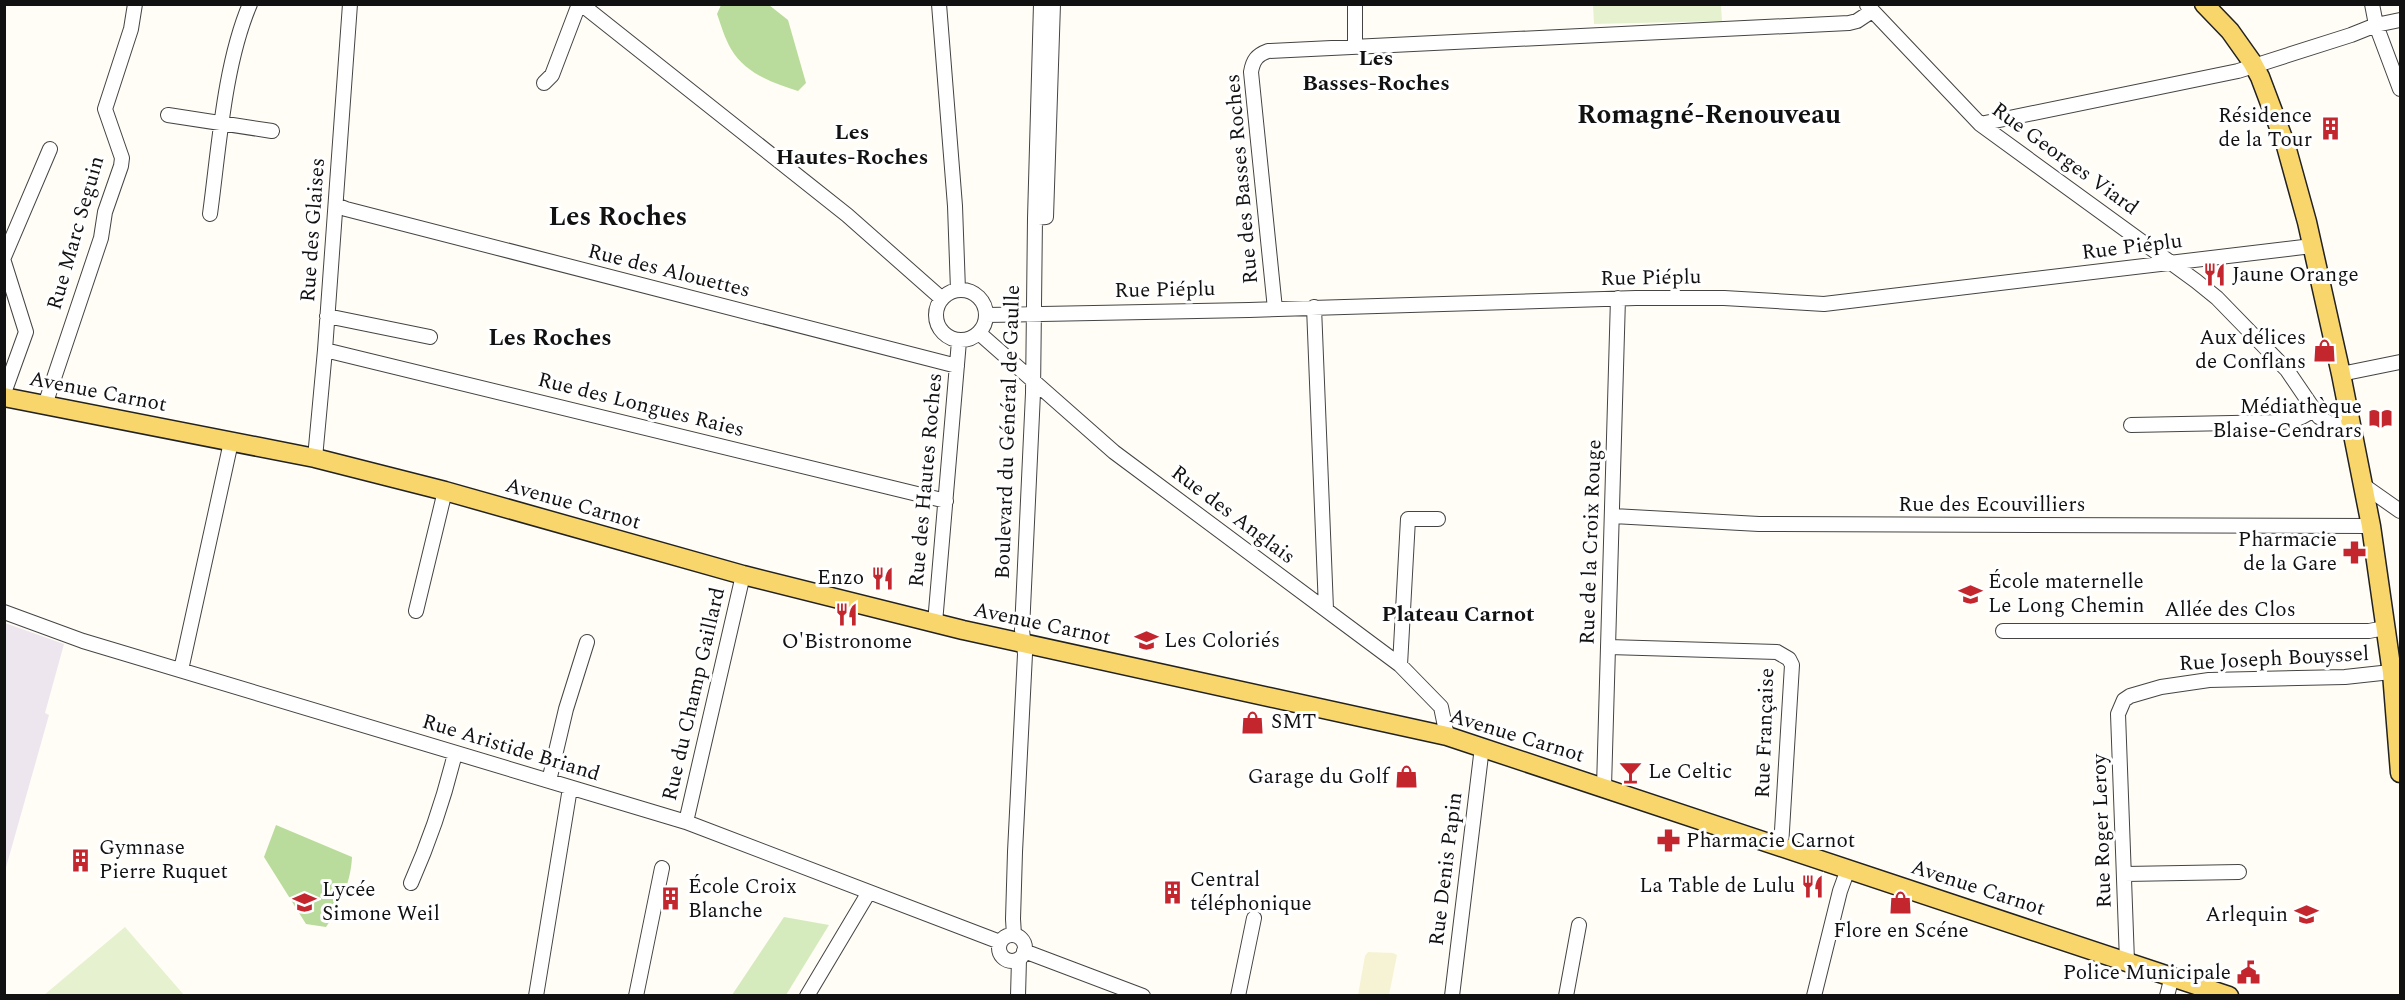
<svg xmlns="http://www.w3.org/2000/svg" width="2405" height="1000" viewBox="0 0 2405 1000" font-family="Spectral,serif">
<rect width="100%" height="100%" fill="#fffdf5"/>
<path fill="#eee6ef" d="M 5,623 L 64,644 L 45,713 L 49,715 L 5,871 Z"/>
<path fill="#f6f3d4" d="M 1368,952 L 1393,953 L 1397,955 L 1389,995 L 1358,995 L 1365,956 Z"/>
<path fill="#d5ebbd" d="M 784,917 L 829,925 L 786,995 L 732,995 Z"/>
<path fill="#b9dc9c" d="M 721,5 L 769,5 L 788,20 L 806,83 L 798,91 C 773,83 746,74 731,49 C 725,39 721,25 717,14 Z
M 276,825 L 352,857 C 351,881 340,908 326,927 L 306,924 L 264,857 Z"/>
<path fill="#e6f2cf" d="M 1593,5 L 1721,5 L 1722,21 L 1594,24 Z
M 125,927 L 184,995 L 44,995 Z"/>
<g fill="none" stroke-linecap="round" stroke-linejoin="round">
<defs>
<path id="minor" d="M 581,4 L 847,215 L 941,298
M 939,4 L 955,206 L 958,290
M 1355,4 L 1355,46
M 2372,4 L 2376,25 L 2400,89
M 1867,5 L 1980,124 L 2196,281 L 2217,298 L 2287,370 L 2319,417 L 2336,427 L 2352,427
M 544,83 L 552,75 L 579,4
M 168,115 L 272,131
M 1980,124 L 2238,71 L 2351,35 L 2376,25 L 2400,20
M 336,205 L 346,209 L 957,366
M 210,214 C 219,148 224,65 250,4
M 1035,218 L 1046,217 L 1053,4
M 4,257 L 50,149
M 4,262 L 26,332 L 4,393
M936 315a25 25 0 1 1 50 0a25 25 0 1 1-50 0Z
M 1314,307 L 1326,609
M 1275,309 L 1251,72 C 1253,60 1257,55 1268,51 L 1849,23 L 1857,21 L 1872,11
M 986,315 L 1249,310 L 1636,298 L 1724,298 L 1824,304 L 2312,246
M 327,316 L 430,337
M 979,333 L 1114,452 L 1400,665 L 1441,707 L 1447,736
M 325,350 L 946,501
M 2341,374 L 2400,362
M 45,405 L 101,238 L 105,212 L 121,166 L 122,158 L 105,109 L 131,29 L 135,4
M 2131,425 L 2282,422 C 2294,420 2304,418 2313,409
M 315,458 L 325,350 L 350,4
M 2363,485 L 2400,511
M 1613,516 L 1759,524 L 2371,526
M 416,611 L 445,491
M 4,612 L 83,641 L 686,822 L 1000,942
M 935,623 L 959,341
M 2003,631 L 2369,631 L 2385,628
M 1609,647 L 1777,652 L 1789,659 L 1792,665 L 1781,847
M 1400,665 L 1408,519 L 1438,519
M 181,670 L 231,442
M 549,781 L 566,709 L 587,642
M 1604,787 L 1618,298
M 686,822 L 743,575
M 2125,874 L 2239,872
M 411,883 C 430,840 444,799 455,753
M999 948a13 13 0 1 1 26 0a13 13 0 1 1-26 0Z
M 1014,935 L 1013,919 L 1015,852 L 1025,654 L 1022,630 L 1033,393 L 1035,218 L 1041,4
M 1024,951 L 1143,996
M 2127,961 L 2118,714 L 2124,700 L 2130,696 L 2161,687 L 2209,680 L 2345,677 L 2400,671
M 536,996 L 570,788
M 636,996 L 662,868
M 807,996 L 869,892
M 1018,996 L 1019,959
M 1238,996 L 1254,918
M 1452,996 L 1482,747
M 1566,996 L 1579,925
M 1814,996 L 1840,891 L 1848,869
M 2167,996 L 2172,976"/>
<path id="major" d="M 2204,4 L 2230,31 L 2252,62 L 2260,77 L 2286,146 L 2307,222 L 2341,374 L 2371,526 L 2392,673 L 2400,773
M 4,397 L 315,458 L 445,491 L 743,575 L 963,630 L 1447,736 L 2229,996"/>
</defs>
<use href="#minor" stroke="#444" stroke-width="16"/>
<use href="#major" stroke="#222" stroke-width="21"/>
<use href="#minor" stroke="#fff" stroke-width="14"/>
<use href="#major" stroke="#f9d66b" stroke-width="18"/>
</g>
<defs>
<symbol id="building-bare" viewBox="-9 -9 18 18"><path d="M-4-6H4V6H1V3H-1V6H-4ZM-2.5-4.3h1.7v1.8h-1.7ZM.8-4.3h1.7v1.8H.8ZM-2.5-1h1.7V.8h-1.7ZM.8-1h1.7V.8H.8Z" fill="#c4262e" stroke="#fff" stroke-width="2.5" paint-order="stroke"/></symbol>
<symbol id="restaurant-bare" viewBox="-9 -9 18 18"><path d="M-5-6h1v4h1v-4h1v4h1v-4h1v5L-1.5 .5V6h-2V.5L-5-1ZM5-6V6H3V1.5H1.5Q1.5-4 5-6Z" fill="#c4262e" stroke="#fff" stroke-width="2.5" paint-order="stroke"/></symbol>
<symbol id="shop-bare" viewBox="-9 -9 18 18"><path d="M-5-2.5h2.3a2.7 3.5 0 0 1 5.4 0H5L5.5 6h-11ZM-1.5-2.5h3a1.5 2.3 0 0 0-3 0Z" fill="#c4262e" stroke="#fff" stroke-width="2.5" paint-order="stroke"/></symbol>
<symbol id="library-bare" viewBox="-9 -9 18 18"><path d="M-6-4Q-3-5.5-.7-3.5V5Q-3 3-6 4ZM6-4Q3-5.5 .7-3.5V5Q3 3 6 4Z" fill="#c4262e" stroke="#fff" stroke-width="2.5" paint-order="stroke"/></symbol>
<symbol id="pharmacy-bare" viewBox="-9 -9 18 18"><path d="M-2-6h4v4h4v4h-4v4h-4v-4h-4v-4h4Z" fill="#c4262e" stroke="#fff" stroke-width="2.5" paint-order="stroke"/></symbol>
<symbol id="school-bare" viewBox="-9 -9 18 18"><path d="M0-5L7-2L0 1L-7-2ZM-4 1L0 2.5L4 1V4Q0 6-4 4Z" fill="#c4262e" stroke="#fff" stroke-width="2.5" paint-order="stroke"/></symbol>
<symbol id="bar-bare" viewBox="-9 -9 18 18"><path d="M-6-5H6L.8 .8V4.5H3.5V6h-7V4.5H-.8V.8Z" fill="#c4262e" stroke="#fff" stroke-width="2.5" paint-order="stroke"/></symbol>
<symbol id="civic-bare" viewBox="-9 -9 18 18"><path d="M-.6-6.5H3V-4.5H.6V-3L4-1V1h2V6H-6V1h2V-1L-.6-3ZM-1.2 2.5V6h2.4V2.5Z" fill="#c4262e" stroke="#fff" stroke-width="2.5" paint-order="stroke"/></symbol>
</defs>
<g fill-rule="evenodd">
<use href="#building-bare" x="2314" y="112" width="33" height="33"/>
<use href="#restaurant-bare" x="2198" y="258" width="33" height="33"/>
<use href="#shop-bare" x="2308" y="334" width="33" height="33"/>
<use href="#library-bare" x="2364" y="402" width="33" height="33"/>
<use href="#pharmacy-bare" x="2338" y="536" width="33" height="33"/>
<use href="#restaurant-bare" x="866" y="562" width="33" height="33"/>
<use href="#school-bare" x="1954" y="578" width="33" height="33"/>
<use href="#restaurant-bare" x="830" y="598" width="33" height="33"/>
<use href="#school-bare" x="1130" y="624" width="33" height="33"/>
<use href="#shop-bare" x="1236" y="706" width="33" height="33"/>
<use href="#bar-bare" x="1614" y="756" width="33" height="33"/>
<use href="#shop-bare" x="1390" y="760" width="33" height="33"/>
<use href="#pharmacy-bare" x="1652" y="824" width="33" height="33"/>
<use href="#building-bare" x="64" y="844" width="33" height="33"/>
<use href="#restaurant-bare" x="1796" y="870" width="33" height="33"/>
<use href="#building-bare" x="1156" y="876" width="33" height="33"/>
<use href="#building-bare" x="654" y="882" width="33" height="33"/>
<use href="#school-bare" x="288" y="886" width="33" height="33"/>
<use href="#shop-bare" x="1884" y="886" width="33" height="33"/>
<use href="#school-bare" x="2290" y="898" width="33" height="33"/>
<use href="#civic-bare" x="2232" y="956" width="33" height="33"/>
</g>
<g text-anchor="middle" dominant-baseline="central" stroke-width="6" stroke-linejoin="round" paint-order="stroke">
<g font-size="21" fill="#111" stroke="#fff" text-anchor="start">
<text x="2312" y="116" text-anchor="end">Résidence<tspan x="2312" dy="24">de la Tour</tspan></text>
<text x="2232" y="275">Jaune Orange</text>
<text x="2306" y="338" text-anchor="end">Aux délices<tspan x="2306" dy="24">de Conflans</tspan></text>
<text x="2362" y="407" text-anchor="end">Médiathèque<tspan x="2362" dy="24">Blaise-Cendrars</tspan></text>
<text x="2337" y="540" text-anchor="end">Pharmacie<tspan x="2337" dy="24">de la Gare</tspan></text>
<text x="864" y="578" text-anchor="end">Enzo</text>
<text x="1988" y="582">École maternelle<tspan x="1988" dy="24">Le Long Chemin</tspan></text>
<text x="1164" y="641">Les Coloriés</text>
<text x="847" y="642" text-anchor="middle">O'Bistronome</text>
<text x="1271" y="722">SMT</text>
<text x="1648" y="772">Le Celtic</text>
<text x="1389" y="777" text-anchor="end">Garage du Golf</text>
<text x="1686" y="841">Pharmacie Carnot</text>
<text x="99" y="848">Gymnase<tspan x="99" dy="24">Pierre Ruquet</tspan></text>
<text x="1190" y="880">Central<tspan x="1190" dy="24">téléphonique</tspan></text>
<text x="1795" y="886" text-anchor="end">La Table de Lulu</text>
<text x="688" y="887">École Croix<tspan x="688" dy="24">Blanche</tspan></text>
<text x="322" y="890">Lycée<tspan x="322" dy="24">Simone Weil</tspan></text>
<text x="2288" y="915" text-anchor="end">Arlequin</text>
<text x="1901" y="931" text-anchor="middle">Flore en Scéne</text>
<text x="2231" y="973" text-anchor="end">Police Municipale</text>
</g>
<g font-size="21" fill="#111" stroke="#fff">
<text transform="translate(2065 159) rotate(36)">Rue Georges Viard</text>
<text transform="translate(1242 179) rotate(-95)">Rue des Basses Roches</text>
<text transform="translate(313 230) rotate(-86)">Rue des Glaises</text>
<text transform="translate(76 233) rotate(-74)">Rue Marc Seguin</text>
<text transform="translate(2132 247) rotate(-7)">Rue Piéplu</text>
<text transform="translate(669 271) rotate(14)">Rue des Alouettes</text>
<text transform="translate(1651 278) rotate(-1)">Rue Piéplu</text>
<text transform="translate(1165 290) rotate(-1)">Rue Piéplu</text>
<text transform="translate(98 392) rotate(11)">Avenue Carnot</text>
<text transform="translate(641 405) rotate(14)">Rue des Longues Raies</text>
<text transform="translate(1008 432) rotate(-88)">Boulevard du Général de Gaulle</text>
<text transform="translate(926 480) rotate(-85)">Rue des Hautes Roches</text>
<text transform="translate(573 504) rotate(16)">Avenue Carnot</text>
<text x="1992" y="505">Rue des Ecouvilliers</text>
<text transform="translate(1233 515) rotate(37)">Rue des Anglais</text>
<text transform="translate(1591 542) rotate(-88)">Rue de la Croix Rouge</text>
<text x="2230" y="610">Allée des Clos</text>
<text transform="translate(1042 624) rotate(12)">Avenue Carnot</text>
<text transform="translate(2274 659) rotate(-3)">Rue Joseph Bouyssel</text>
<text transform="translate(694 694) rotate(-77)">Rue du Champ Gaillard</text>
<text transform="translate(1765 733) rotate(-88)">Rue Française</text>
<text transform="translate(1517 736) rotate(17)">Avenue Carnot</text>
<text transform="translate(511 748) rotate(17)">Rue Aristide Briand</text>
<text transform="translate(2102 831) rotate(-92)">Rue Roger Leroy</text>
<text transform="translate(1446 869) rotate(-83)">Rue Denis Papin</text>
<text transform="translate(1978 888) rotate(18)">Avenue Carnot</text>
</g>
<g font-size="22" font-weight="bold" fill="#111" stroke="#fff">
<text x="1376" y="58">Les<tspan x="1376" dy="25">Basses-Roches</tspan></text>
<text x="852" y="132">Les<tspan x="852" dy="25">Hautes-Roches</tspan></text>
<text x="1458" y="614">Plateau Carnot</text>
</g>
<g font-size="24" font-weight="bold" fill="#111" stroke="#fff">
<text x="550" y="338">Les Roches</text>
</g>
<g font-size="27" font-weight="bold" fill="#111" stroke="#fff">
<text x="1709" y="115">Romagné-Renouveau</text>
<text x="618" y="217">Les Roches</text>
</g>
</g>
<rect width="2405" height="1000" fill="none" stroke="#111111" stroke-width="12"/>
</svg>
